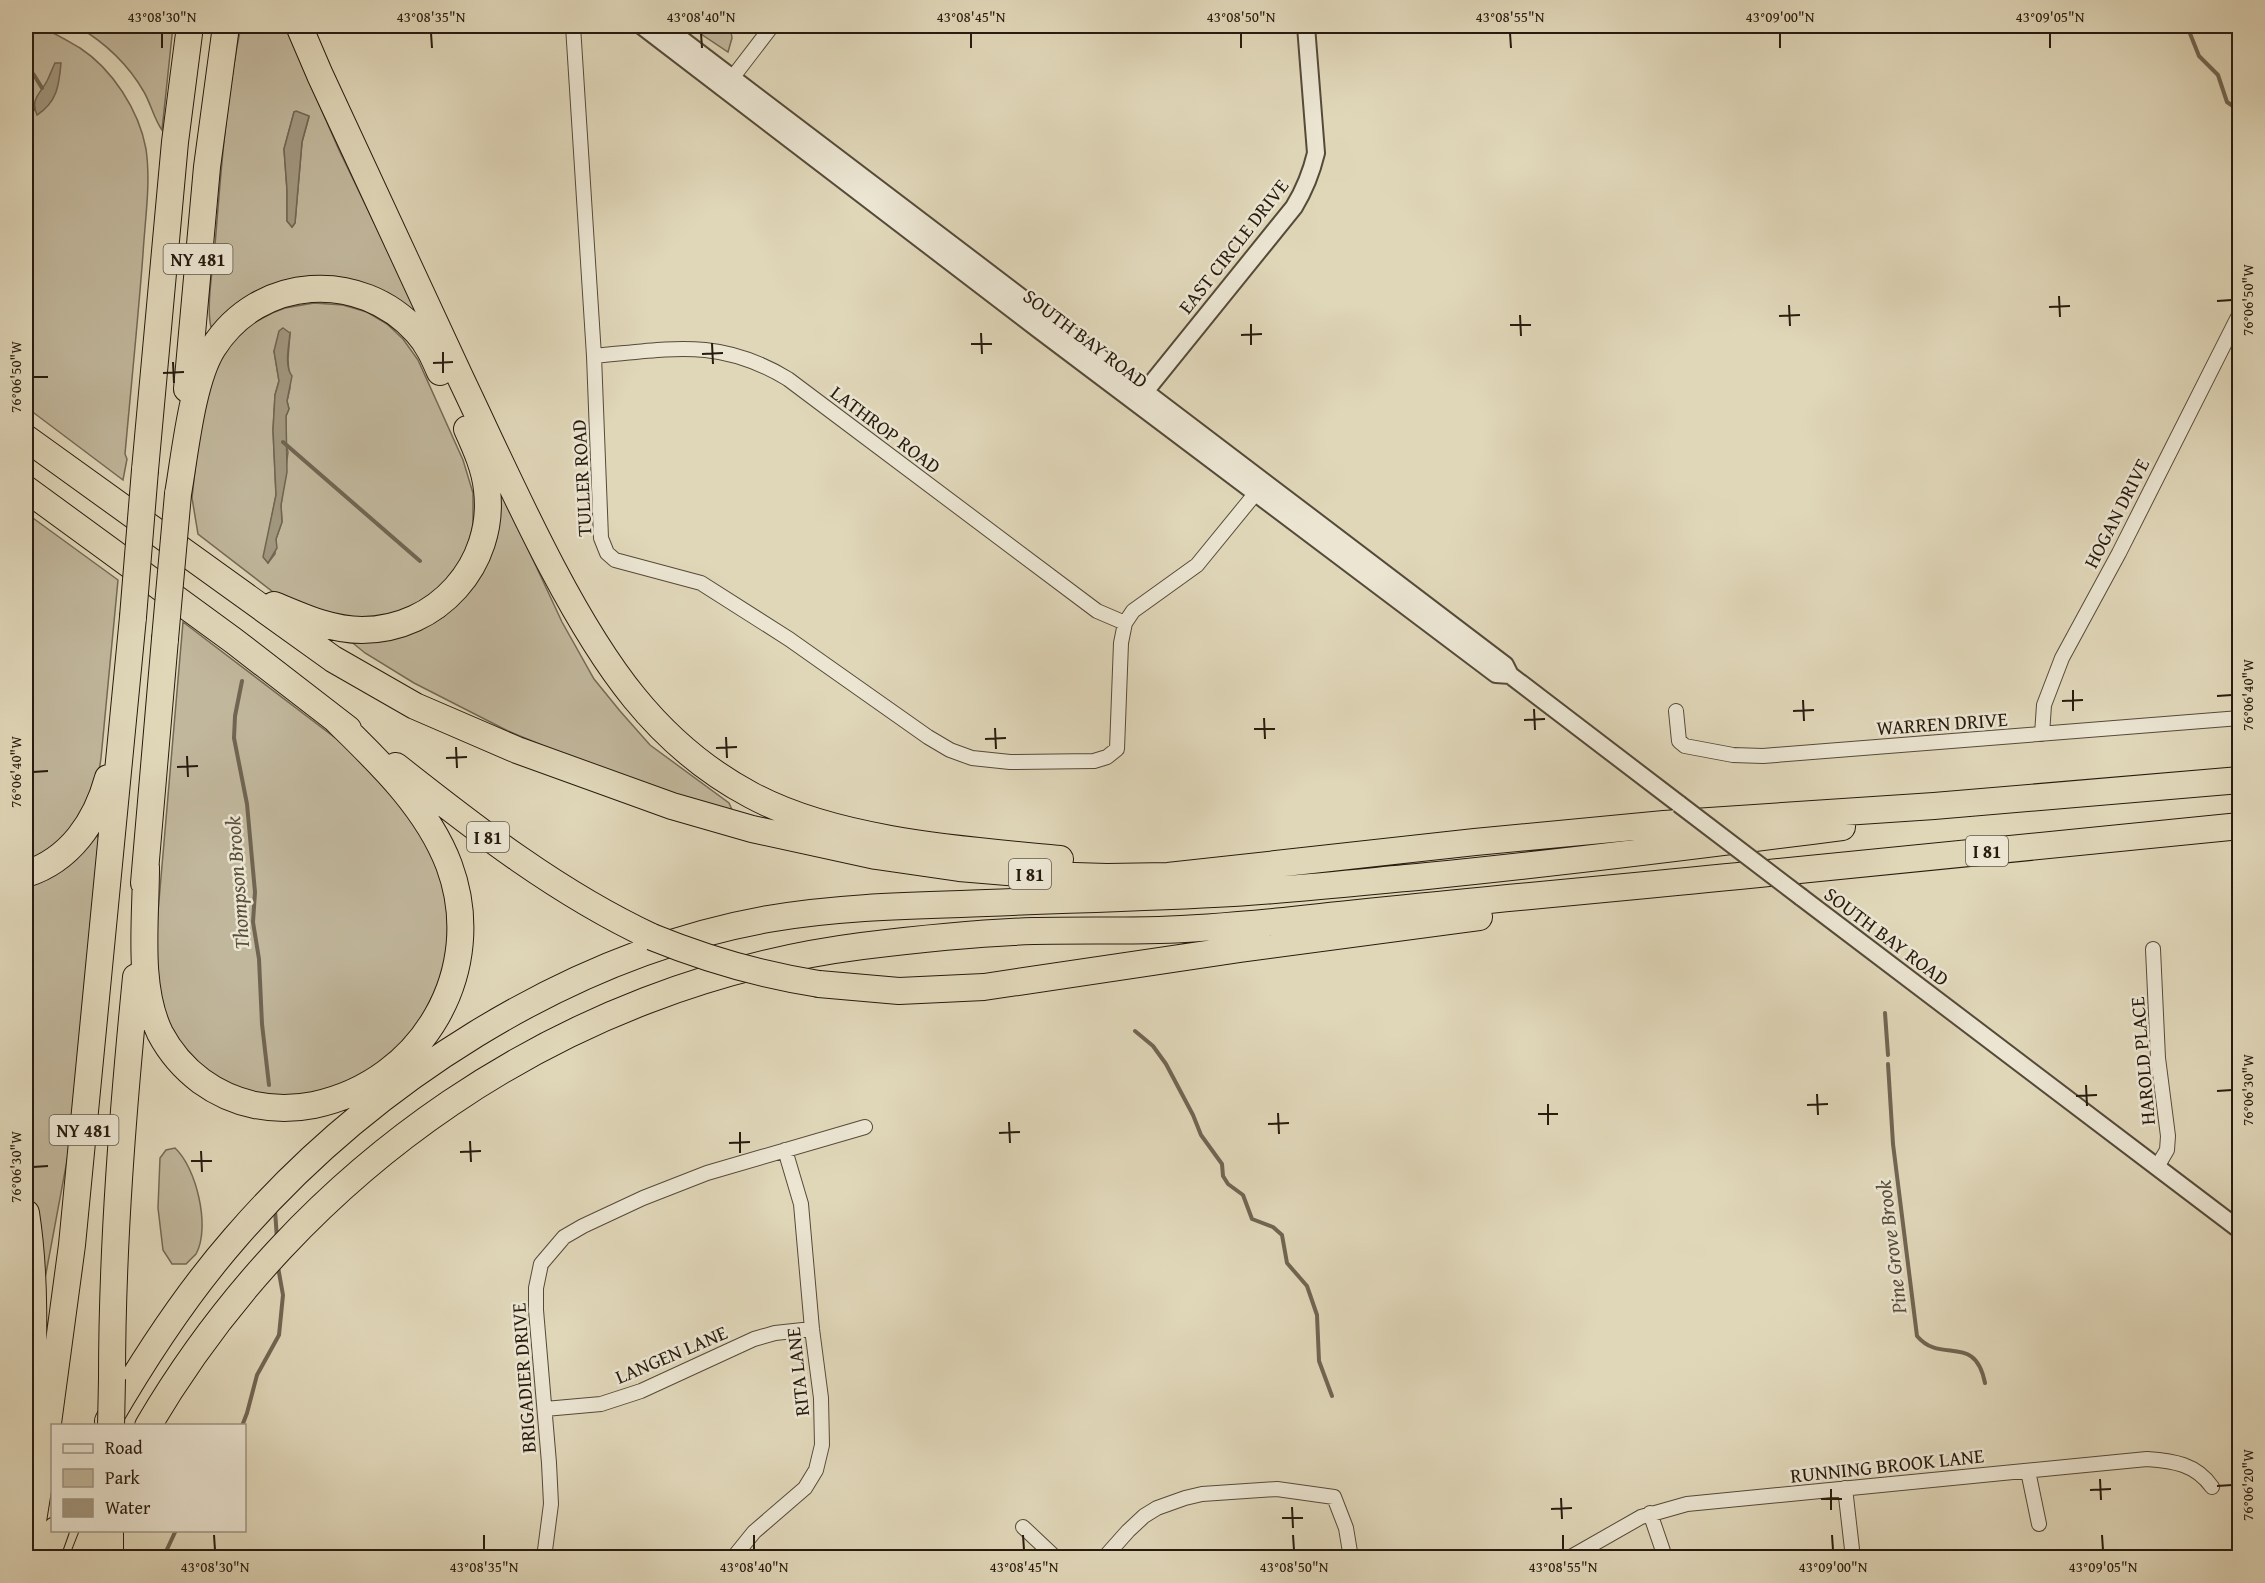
<svg xmlns="http://www.w3.org/2000/svg" width="2265" height="1583" viewBox="0 0 2265 1583" font-family="'Gentium Book Plus',serif">
<rect width="100%" height="100%" fill="#e0d7b9"/>
<filter id="stains"><feTurbulence type="fractalNoise" baseFrequency=".00333" numOctaves="4"/><feColorMatrix values="0 0 0 0 .2 0 0 0 0 .09 0 0 0 0 .02 0 0 0 .5 -.17"/></filter>
<radialGradient id="worn" r=".72"><stop offset=".6" stop-color="#630" stop-opacity="0"/><stop offset="1" stop-color="#630" stop-opacity=".3"/></radialGradient>
<path fill="#c1b79c" stroke="#746955" stroke-width="1.5" fill-rule="evenodd" d="M 26,26 C 44,25 64,39 80,48 C 112,69 139,110 146,149 C 151,183 145,219 143,254 C 138,320 131,387 125,454 L 127,459 L 123,480 L 26,407 Z
M 77,26 L 173,26 L 162,130 C 154,119 151,104 144,92 C 128,64 104,42 77,26 Z
M 241,26 L 285,26 L 339,150 L 426,330 L 343,284 L 215,329 L 211,327 C 206,307 213,267 215,245 C 221,172 226,97 241,26 ZM 294,112 L 309,117 L 302,142 L 295,223 L 292,227 L 287,221 L 287,190 L 284,149 Z
M 689,26 L 730,26 L 732,38 L 728,52 Z
M 314,303 L 343,305 L 367,312 L 387,324 L 403,339 L 418,360 L 463,460 L 473,493 L 473,526 L 465,555 L 436,595 L 406,613 L 346,623 L 277,595 L 198,534 L 192,498 L 202,404 L 225,348 L 248,326 L 272,313 L 285,308 ZM 290,333 L 288,359 L 290,388 L 287,401 L 289,409 L 286,416 L 285,442 L 288,452 L 281,505 L 282,522 L 276,539 L 275,554 L 268,563 L 264,557 L 276,495 L 273,430 L 275,395 L 279,381 L 274,351 Z
M 502,493 L 562,622 L 594,679 L 620,711 L 650,745 L 729,803 L 733,812 L 630,782 L 508,731 L 414,683 L 365,653 L 342,634 L 412,629 L 436,621 L 460,599 L 499,494 Z
M 26,513 L 118,580 L 101,758 L 96,792 L 75,831 L 26,867 Z
M 183,622 L 363,759 L 427,840 L 448,895 L 447,966 L 412,1039 L 350,1085 L 279,1100 L 215,1081 L 168,1033 L 153,970 Z
M 94,835 L 100,838 L 77,1107 L 44,1284 L 38,1224 L 26,1172 L 26,885 Z
M 175,1148 C 196,1167 211,1227 196,1254 C 193,1257 189,1261 186,1264 L 172,1264 L 163,1250 L 158,1208 L 160,1158 L 166,1150 Z"/>
<path fill="#a1977f" stroke="#706552" stroke-width="1.5" d="M 55,63 L 61,63 C 59,86 57,102 37,115 C 30,99 40,94 47,81 C 50,75 52,69 55,63 Z
M 296,111 L 309,116 L 302,142 L 295,223 L 292,227 L 287,221 L 287,190 L 284,149 L 294,112 Z
M 283,328 L 290,333 C 289,346 284,366 292,376 L 287,401 L 289,409 L 286,416 L 287,472 L 281,505 L 282,522 L 276,539 L 277,548 L 268,563 L 263,557 L 276,495 L 273,430 L 275,395 L 279,381 L 274,351 L 279,331 Z"/>
<g fill="none" stroke-linecap="round" stroke-linejoin="round">
<path stroke="#706552" stroke-width="4" d="M 2187,26 L 2199,56 L 2218,75 L 2227,102 L 2240,111
M 26,67 L 34,75 L 42,88
M 26,114 L 34,109
M 283,442 L 420,561
M 242,681 L 235,716 L 234,738 L 247,804 L 255,892 L 253,922 L 259,959 L 262,1024 L 269,1085
M 1885,1013 L 1888,1055
M 1135,1031 L 1153,1046 L 1166,1064 L 1193,1115 L 1201,1135 L 1222,1164 L 1223,1176 L 1228,1184 L 1243,1195 L 1252,1219 L 1273,1227 L 1282,1235 L 1287,1263 L 1307,1286 L 1317,1315 L 1319,1361 L 1332,1396
M 1888,1064 L 1893,1144 L 1917,1336 C 1941,1365 1975,1332 1985,1383
M 275,1210 L 277,1239
M 242,1426 L 247,1413 L 257,1375 L 279,1335 L 283,1295 L 278,1267
M 163,1558 L 176,1530"/>
<defs>
<path id="minor" d="M 573,26 L 594,356 L 601,538 L 607,553 L 615,560 L 701,583 L 789,639 L 928,737 L 950,750 L 972,758 L 1010,762 L 1094,761 L 1107,757 L 1117,749 L 1121,643 L 1125,623 L 1133,611 L 1197,565 L 1255,494
M 726,86 L 772,26
M 594,356 C 671,349 719,337 788,379 L 1097,611 L 1125,623
M 1676,711 L 1679,741 L 1685,746 L 1733,755 L 1763,756 L 2240,718
M 2042,734 L 2044,705 L 2062,658 L 2119,553 L 2240,313
M 2153,949 L 2158,1058 L 2168,1136 L 2167,1150 L 2157,1167
M 545,1409 L 601,1404 L 641,1391 L 754,1339 L 775,1333 L 812,1329
M 2028,1471 L 2039,1524
M 1845,1488 L 1853,1558
M 1650,1513 L 1664,1554
M 1023,1527 L 1056,1558
M 544,1558 L 551,1504 L 549,1463 L 536,1310 L 536,1288 L 541,1264 L 564,1237 L 583,1226 L 643,1198 L 707,1173 L 865,1127
M 733,1558 L 754,1532 L 805,1488 L 816,1470 L 822,1445 L 821,1398 L 812,1329 L 801,1204 L 785,1150
M 1104,1558 L 1128,1531 L 1144,1516 L 1157,1508 L 1185,1498 L 1202,1494 L 1277,1489 L 1334,1497 L 1346,1528 L 1351,1558
M 1569,1558 L 1641,1517 L 1687,1504 L 2147,1459 C 2174,1461 2196,1464 2212,1487"/>
<path id="tertiary" d="M 642,26 L 1038,329 L 1496,674 L 1510,675
M 664,26 L 1505,665 L 1510,675 L 1679,804
M 1139,399 L 1294,207 C 1305,189 1311,174 1316,153 L 1306,26
M 1801,897 L 2240,1230"/>
<path id="motorway" d="M 299,26 L 320,75 C 367,176 414,277 461,379 C 491,442 520,507 553,569 C 602,662 655,744 751,795 C 836,841 964,850 1060,859
M 187,389 L 207,167 L 226,26
M 26,438 L 333,659 L 415,706 L 517,750 L 672,806 L 752,829 L 876,856 L 959,868 L 1042,875 L 1107,877 L 1168,876 L 1475,842 L 1664,824 L 1934,806 L 2240,780
M 145,470 L 175,142 L 190,26
M 26,489 L 234,641 L 348,729
M 178,494 C 185,454 192,381 213,348 C 259,275 360,269 417,332 C 428,344 434,358 440,372
M 274,605 C 303,617 331,630 362,630 C 437,630 496,564 487,490 C 485,469 476,449 467,429
M 396,766 C 477,830 558,893 652,937
M 146,867 C 146,920 137,986 160,1033 C 170,1052 185,1069 201,1081 C 234,1105 274,1113 314,1105 C 423,1082 488,970 449,865 C 427,807 378,761 335,719
M 26,874 C 70,860 96,822 108,778
M 144,883 L 165,639
M 819,984 L 899,991 L 984,987 L 1240,949 L 1479,917
M 26,1213 C 38,1290 32,1369 30,1446
M 112,1379 C 112,1244 123,1110 136,977
M 108,1421 C 145,1357 186,1294 235,1238 C 368,1084 566,955 768,919 C 832,908 896,906 961,904 C 1052,900 1143,898 1233,893 C 1298,889 1362,882 1427,876 C 1566,862 1704,845 1842,827
M 148,1426 C 300,1167 564,984 862,946 C 919,939 976,933 1033,931 C 1075,930 1117,931 1159,930 C 1201,929 1243,925 1284,921 C 1436,904 1588,891 1739,876 C 1906,860 2073,843 2240,826
M 27,1558 L 44,1453 L 72,1245 L 133,617
M 46,1558 L 56,1530
M 83,1558 L 94,1530
M 110,1558 L 110,1530"/>
</defs>
<use href="#minor" stroke="#554a39" stroke-width="16"/>
<use href="#tertiary" stroke="#554a39" stroke-width="20"/>
<use href="#motorway" stroke="#271b0e" stroke-width="28"/>
<use href="#minor" stroke="#ebe5d2" stroke-width="14"/>
<use href="#tertiary" stroke="#ebe5d2" stroke-width="16"/>
<use href="#motorway" stroke="#e0d7b9" stroke-width="26"/>
<defs>
<path id="tertiary-bridge" d="M 1679,804 L 1801,897"/>
<path id="motorway-bridge" d="M 133,617 L 145,470
M 165,639 L 178,494
M 652,937 C 706,959 761,975 819,984
M 111,1426 L 112,1379"/>
</defs>
<use href="#tertiary-bridge" stroke="#554a39" stroke-width="20" stroke-linecap="butt"/>
<use href="#motorway-bridge" stroke="#271b0e" stroke-width="28" stroke-linecap="butt"/>
<use href="#tertiary-bridge" stroke="#ebe5d2" stroke-width="16"/>
<use href="#motorway-bridge" stroke="#e0d7b9" stroke-width="26"/>
</g>
<path fill="none" stroke="#271b0e" stroke-width="2" d="M 162,33 L 162,48M 431,33 L 432,48M 701,33 L 702,48M 971,33 L 971,48M 1241,33 L 1241,48M 1510,33 L 1511,48M 1780,33 L 1780,48M 2050,33 L 2050,48M 2059,296 L 2060,317M 2217,301 L 2232,300M 1789,305 L 1790,326M 2049,307 L 2070,306M 1520,315 L 1521,336M 1779,316 L 1800,315M 1251,324 L 1251,345M 1510,325 L 1531,325M 981,333 L 982,354M 1241,335 L 1262,334M 712,343 L 713,364M 971,344 L 992,344M 443,352 L 443,373M 702,354 L 723,353M 173,362 L 174,383M 433,363 L 453,362M 163,373 L 184,372M 33,377 L 48,377M 2073,690 L 2073,711M 2217,696 L 2232,695M 1803,700 L 1804,721M 2062,701 L 2083,700M 1534,709 L 1535,730M 1793,711 L 1814,710M 1264,718 L 1265,739M 1524,720 L 1545,719M 995,728 L 996,749M 1254,729 L 1275,729M 726,737 L 727,758M 985,739 L 1006,738M 456,747 L 457,768M 716,748 L 737,747M 187,756 L 188,777M 446,758 L 467,757M 177,767 L 198,766M 33,772 L 48,771M 2086,1085 L 2087,1106M 2217,1091 L 2232,1090M 1817,1094 L 1818,1115M 2076,1096 L 2097,1095M 1548,1104 L 1548,1125M 1807,1105 L 1828,1104M 1278,1113 L 1279,1134M 1538,1114 L 1558,1114M 1009,1122 L 1010,1143M 1268,1124 L 1289,1123M 740,1132 L 740,1153M 999,1133 L 1020,1132M 470,1141 L 471,1162M 729,1143 L 750,1142M 201,1151 L 202,1172M 460,1152 L 481,1151M 191,1161 L 212,1161M 33,1167 L 48,1166M 2100,1479 L 2101,1500M 2217,1486 L 2232,1485M 1831,1489 L 1831,1510M 2090,1490 L 2111,1489M 1561,1498 L 1562,1519M 1821,1499 L 1842,1499M 1292,1507 L 1293,1528M 1551,1509 L 1572,1508M 1282,1518 L 1303,1518M 214,1535 L 215,1550M 484,1535 L 484,1550M 754,1535 L 754,1550M 1023,1535 L 1024,1550M 1293,1535 L 1294,1550M 1563,1535 L 1563,1550M 1832,1535 L 1833,1550M 2102,1535 L 2103,1550"/>
<g text-anchor="middle" dominant-baseline="central" stroke-width="5" stroke-linejoin="round" paint-order="stroke">
<g fill="#ebe5d2" stroke="#625849" stroke-width="1.5">
<rect x="163.5" y="244" width="69" height="30" rx="4.5"/>
<rect x="467" y="822" width="42" height="30" rx="4.5"/>
<rect x="1966" y="836" width="42" height="30" rx="4.5"/>
<rect x="1009" y="859" width="42" height="30" rx="4.5"/>
<rect x="49.5" y="1115" width="69" height="30" rx="4.5"/>
</g>
<g font-size="18" font-weight="bold" fill="#271b0e">
<text x="198" y="259">NY 481</text>
<text x="488" y="837">I 81</text>
<text x="1987" y="851">I 81</text>
<text x="1030" y="874">I 81</text>
<text x="84" y="1130">NY 481</text>
</g>
<g font-size="20" fill="#271b0e" stroke="#ebe5d2">
<text transform="translate(1233 246) rotate(-52)">EAST CIRCLE DRIVE</text>
<text transform="translate(1086 338) rotate(37)">SOUTH BAY ROAD</text>
<text transform="translate(886 429) rotate(37)">LATHROP ROAD</text>
<text transform="translate(581 478) rotate(-93)">TULLER ROAD</text>
<text transform="translate(2116 513) rotate(-63)">HOGAN DRIVE</text>
<text transform="translate(1942 723) rotate(-4)">WARREN DRIVE</text>
<text transform="translate(1887 936) rotate(37)">SOUTH BAY ROAD</text>
<text transform="translate(2142 1061) rotate(-95)">HAROLD PLACE</text>
<text transform="translate(671 1354) rotate(-23)">LANGEN LANE</text>
<text transform="translate(797 1372) rotate(-96)">RITA LANE</text>
<text transform="translate(523 1378) rotate(-94)">BRIGADIER DRIVE</text>
<text transform="translate(1887 1465) rotate(-6)">RUNNING BROOK LANE</text>
</g>
<g font-size="21" font-style="italic" fill="#584d3b" stroke="#ebe5d2">
<text transform="translate(237 883) rotate(-94)">Thompson Brook</text>
<text transform="translate(1891 1247) rotate(-97)">Pine Grove Brook</text>
</g>
</g>
<rect width="2265" height="1583" fill="none" stroke="#e0d7b9" stroke-width="66"/>
<rect x="51" y="1424" width="195" height="108" fill="#ebe5d2" stroke="#9d9484" stroke-width="1.5"/>
<rect x="63" y="1444" width="30" height="9" fill="#ebe5d2" stroke="#9d9484" stroke-width="1.5"/>
<text x="105" y="1454" font-size="18" fill="#271b0e">Road</text>
<rect x="63" y="1469" width="30" height="18" fill="#c1b79c" stroke="#9d9484" stroke-width="1.5"/>
<text x="105" y="1484" font-size="18" fill="#271b0e">Park</text>
<rect x="63" y="1499" width="30" height="18" fill="#a1977f" stroke="#9d9484" stroke-width="1.5"/>
<text x="105" y="1514" font-size="18" fill="#271b0e">Water</text>
<rect x="33" y="33" width="2199" height="1517" fill="none" stroke="#271b0e" stroke-width="2"/>
<g font-size="15" text-anchor="middle" fill="#271b0e">
<text x="162" y="22">43°08'30"N</text>
<text x="431" y="22">43°08'35"N</text>
<text x="701" y="22">43°08'40"N</text>
<text x="971" y="22">43°08'45"N</text>
<text x="1241" y="22">43°08'50"N</text>
<text x="1510" y="22">43°08'55"N</text>
<text x="1780" y="22">43°09'00"N</text>
<text x="2050" y="22">43°09'05"N</text>
<text transform="translate(2248 300) rotate(-90)" y="5">76°06'50"W</text>
<text transform="translate(16 377) rotate(-90)" y="5">76°06'50"W</text>
<text transform="translate(2248 695) rotate(-90)" y="5">76°06'40"W</text>
<text transform="translate(16 772) rotate(-90)" y="5">76°06'40"W</text>
<text transform="translate(2248 1090) rotate(-90)" y="5">76°06'30"W</text>
<text transform="translate(16 1167) rotate(-90)" y="5">76°06'30"W</text>
<text transform="translate(2248 1485) rotate(-90)" y="5">76°06'20"W</text>
<text x="215" y="1572">43°08'30"N</text>
<text x="484" y="1572">43°08'35"N</text>
<text x="754" y="1572">43°08'40"N</text>
<text x="1024" y="1572">43°08'45"N</text>
<text x="1294" y="1572">43°08'50"N</text>
<text x="1563" y="1572">43°08'55"N</text>
<text x="1833" y="1572">43°09'00"N</text>
<text x="2103" y="1572">43°09'05"N</text>
</g>
<rect width="100%" height="100%" filter="url(#stains)"/>
<rect width="100%" height="100%" fill="url(#worn)"/>
</svg>
